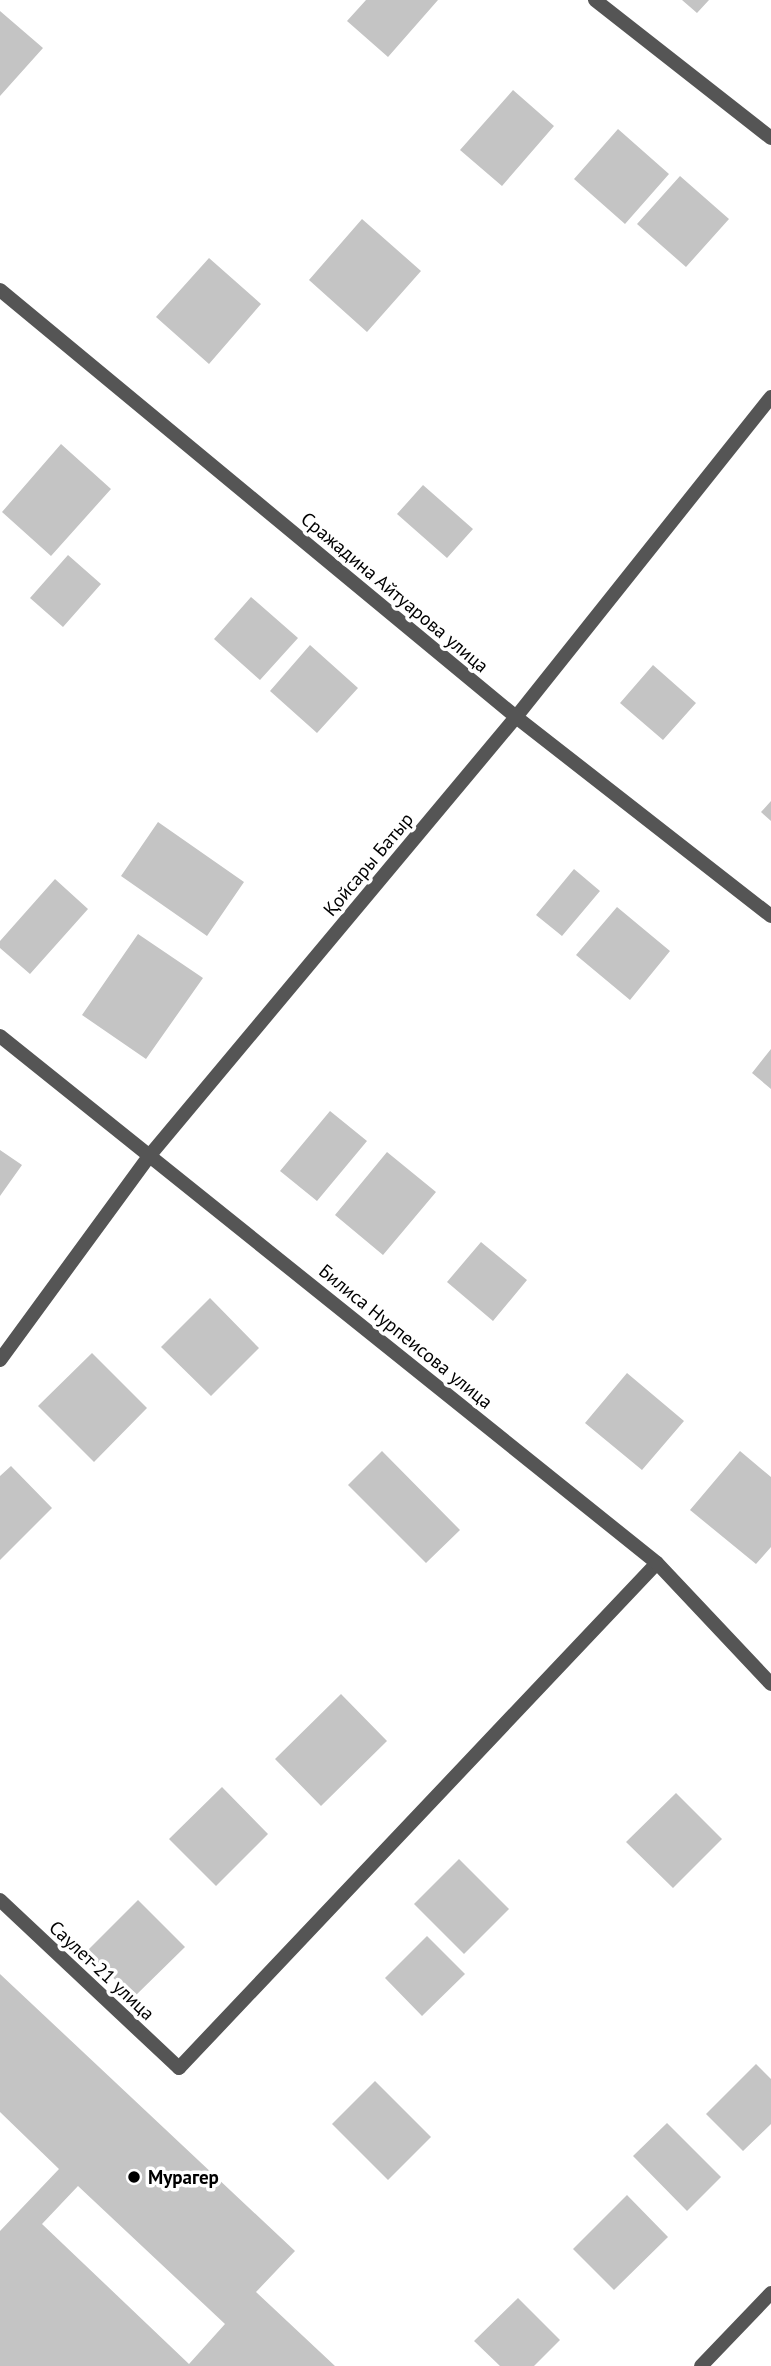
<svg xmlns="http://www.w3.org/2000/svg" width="771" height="2366" viewBox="0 0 771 2366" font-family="'PT Sans',sans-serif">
<rect width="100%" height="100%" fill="#fff"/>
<path fill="#c4c4c4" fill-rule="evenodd" d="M 366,0 L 438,0 L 388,57 L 347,21 Z
M 682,0 L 709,0 L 697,13 Z
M 0,11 L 43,48 L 0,96 Z
M 513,90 L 554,126 L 502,186 L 460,150 Z
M 618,129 L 669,174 L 625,224 L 574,179 Z
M 680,176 L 729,219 L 686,267 L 637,224 Z
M 362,219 L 421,271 L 367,332 L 309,280 Z
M 209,258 L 261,304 L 209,364 L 156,317 Z
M 61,444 L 111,489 L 51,556 L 2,512 Z
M 423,485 L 473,529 L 447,558 L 397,514 Z
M 68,555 L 101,584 L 63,627 L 30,598 Z
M 251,597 L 298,638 L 260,680 L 214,639 Z
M 310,645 L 358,688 L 317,733 L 270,691 Z
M 653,665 L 696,703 L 663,740 L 620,703 Z
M 771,801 L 771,821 L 761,812 Z
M 158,822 L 244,882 L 207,936 L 121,876 Z
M 574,869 L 600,891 L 562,936 L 536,915 Z
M 55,879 L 88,909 L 30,974 L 0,948 L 0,941 Z
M 617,907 L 670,951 L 630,1000 L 576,955 Z
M 138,934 L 203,978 L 146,1059 L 82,1015 Z
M 771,1049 L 771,1089 L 752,1073 Z
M 330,1111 L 367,1141 L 317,1201 L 280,1171 Z
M 0,1150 L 22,1165 L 0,1196 Z
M 387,1152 L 436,1192 L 383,1255 L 335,1215 Z
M 481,1242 L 527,1280 L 493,1321 L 447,1282 Z
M 210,1298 L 259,1348 L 211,1396 L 161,1347 Z
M 92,1353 L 147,1408 L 94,1462 L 38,1406 Z
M 627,1373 L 684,1421 L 642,1470 L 585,1423 Z
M 382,1451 L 460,1530 L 426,1563 L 348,1485 Z
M 740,1451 L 771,1477 L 771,1547 L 756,1564 L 690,1510 Z
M 11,1466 L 52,1508 L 0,1560 L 0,1476 Z
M 341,1694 L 387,1741 L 321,1806 L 275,1759 Z
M 222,1787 L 268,1834 L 216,1886 L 169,1839 Z
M 676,1793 L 722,1839 L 673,1888 L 626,1842 Z
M 459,1859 L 509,1909 L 464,1954 L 414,1904 Z
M 138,1900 L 185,1947 L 133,1998 L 87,1951 Z
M 427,1936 L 465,1974 L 422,2016 L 385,1978 Z
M 0,1974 L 295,2251 L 256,2292 L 335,2366 L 0,2366 L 0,2231 L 59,2169 L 0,2112 ZM 78,2186 L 225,2324 L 189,2364 L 42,2224 Z
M 756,2064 L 771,2079 L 771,2124 L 743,2151 L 706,2114 Z
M 375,2081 L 431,2137 L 388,2180 L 332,2124 Z
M 667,2123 L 721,2177 L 687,2211 L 633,2156 Z
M 627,2195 L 668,2237 L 614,2290 L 573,2249 Z
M 518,2298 L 560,2340 L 534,2366 L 500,2366 L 474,2341 Z"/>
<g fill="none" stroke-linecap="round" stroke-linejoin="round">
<path stroke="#555" stroke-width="14" d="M 179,2068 L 657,1563"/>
<path stroke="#555" stroke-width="14" d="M 595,0 L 771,138
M 0,290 L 516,717 L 771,916
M 0,1036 L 657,1563 L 771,1684
M 0,1360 L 150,1155 L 516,717 L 771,397
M 0,1900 L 179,2068
M 701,2366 L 771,2293"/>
</g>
<circle fill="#000" stroke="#fff" stroke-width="2.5" cx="134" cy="2177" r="7"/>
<g text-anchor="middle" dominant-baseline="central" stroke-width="7" stroke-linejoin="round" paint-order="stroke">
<g font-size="19" fill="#000" stroke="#fff">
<text transform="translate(395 592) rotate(40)">Сражадина Айтуарова улица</text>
<text transform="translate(368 864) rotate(-50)">Қойсары Батыр</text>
<text transform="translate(406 1336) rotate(39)">Билиса Нурпеисова улица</text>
<text transform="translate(102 1970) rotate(43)">Саулет-21 улица</text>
</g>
<g font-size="19" font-weight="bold" fill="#000" stroke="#fff" text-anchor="start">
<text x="148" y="2177">Мурагер</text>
</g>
</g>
</svg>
